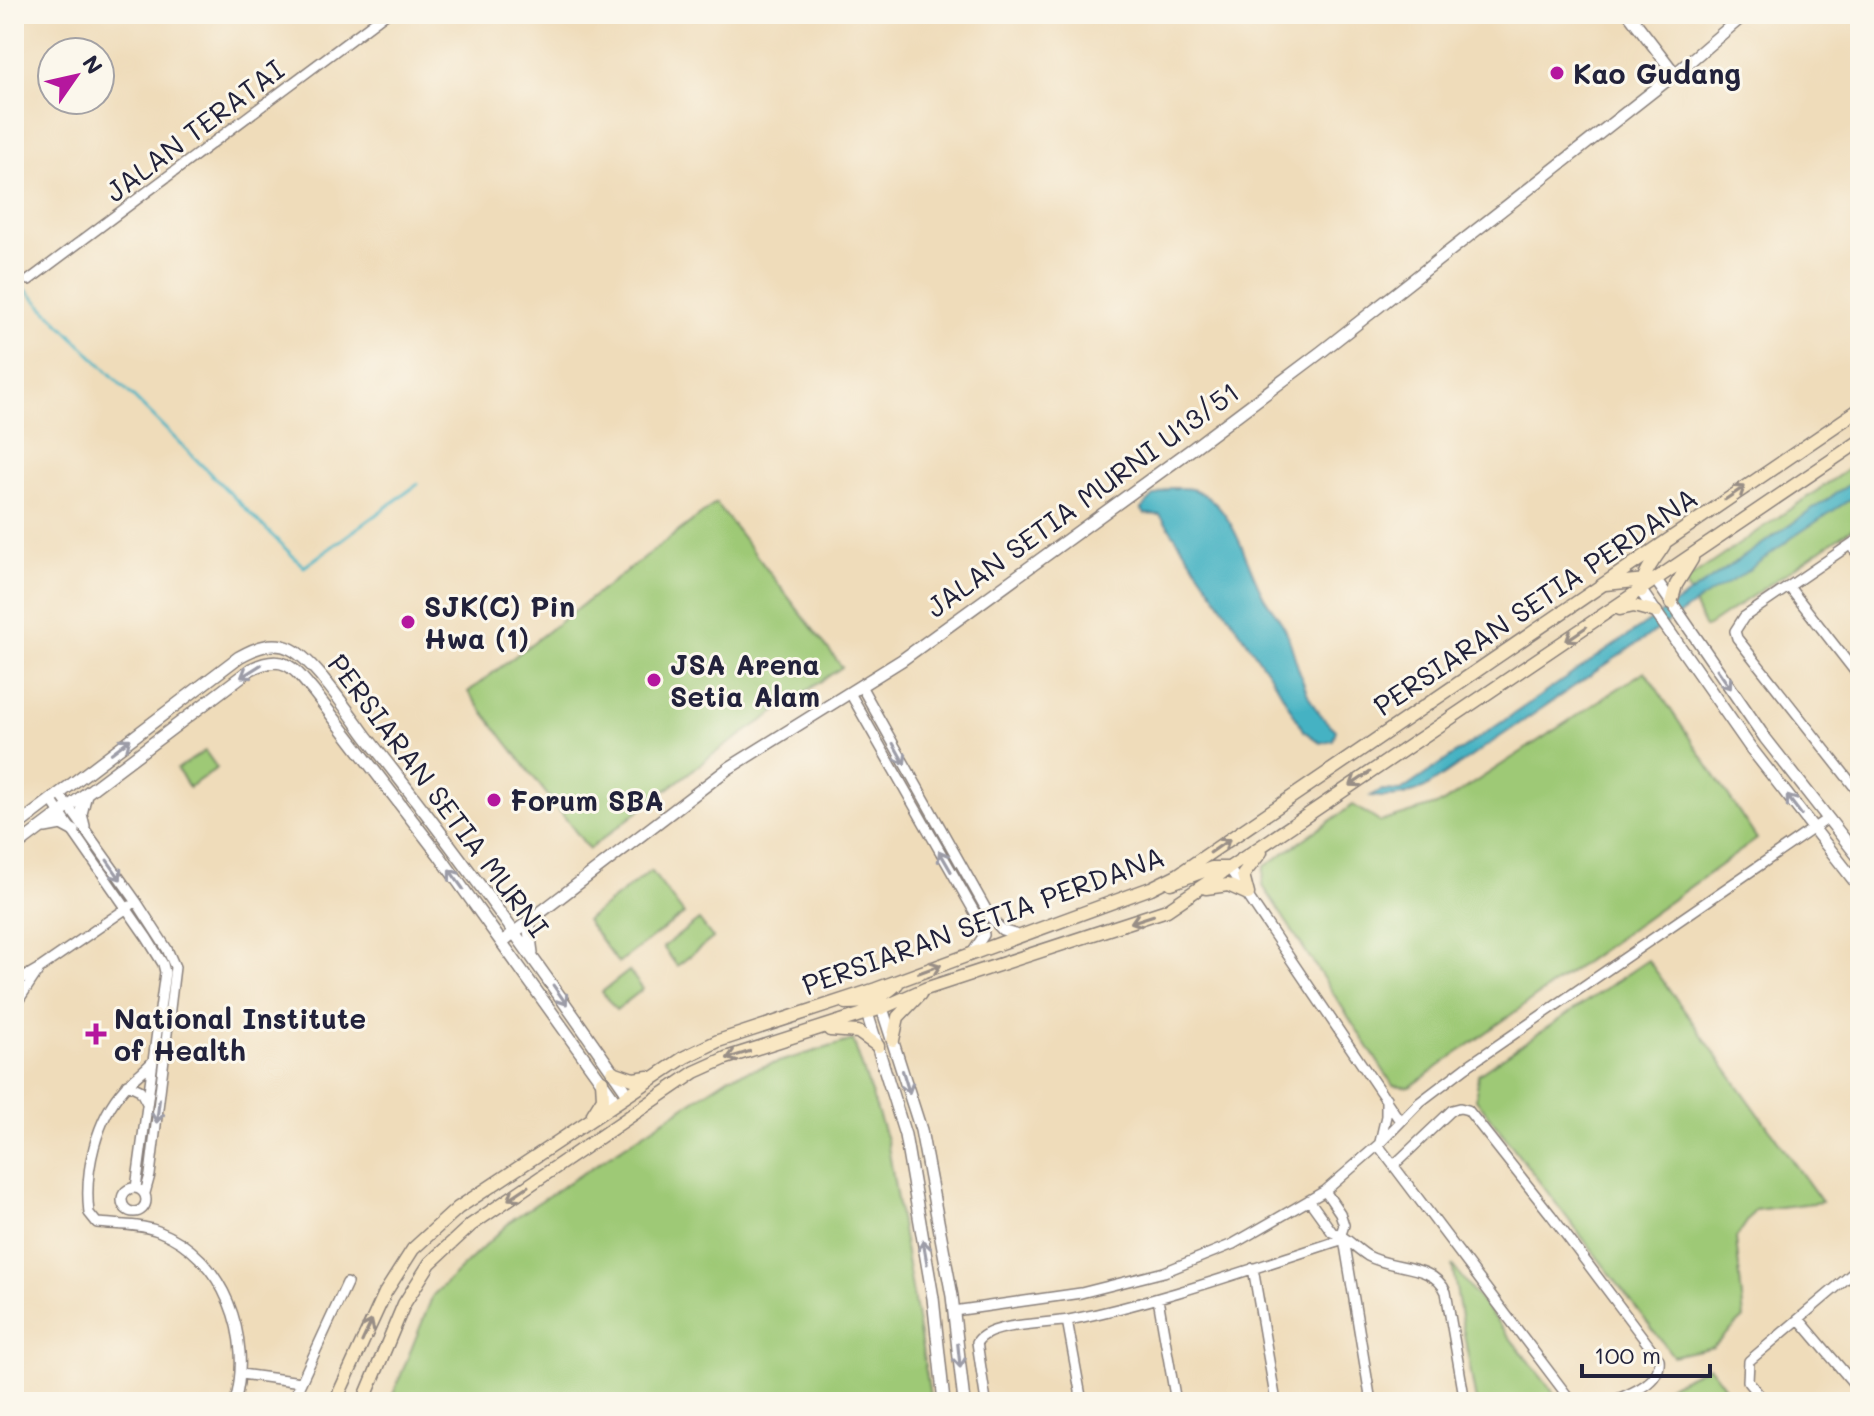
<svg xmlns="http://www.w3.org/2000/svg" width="1874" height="1416" viewBox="0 0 1874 1416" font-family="Mali,sans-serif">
<rect width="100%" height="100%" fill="#fbf7ec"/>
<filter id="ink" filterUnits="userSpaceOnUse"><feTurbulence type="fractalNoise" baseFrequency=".0125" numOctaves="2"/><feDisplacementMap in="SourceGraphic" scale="16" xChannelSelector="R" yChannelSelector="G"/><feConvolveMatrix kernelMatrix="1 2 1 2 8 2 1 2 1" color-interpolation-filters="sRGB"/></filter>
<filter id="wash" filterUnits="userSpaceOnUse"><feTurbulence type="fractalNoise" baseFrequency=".006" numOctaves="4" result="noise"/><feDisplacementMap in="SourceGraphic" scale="32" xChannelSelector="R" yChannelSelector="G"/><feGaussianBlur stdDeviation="1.8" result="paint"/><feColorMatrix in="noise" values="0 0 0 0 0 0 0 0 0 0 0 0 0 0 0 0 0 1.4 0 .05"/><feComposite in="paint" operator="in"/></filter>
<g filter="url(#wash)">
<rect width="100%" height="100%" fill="#efdcba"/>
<path fill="#9ec976" stroke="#607658" stroke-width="2" d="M 1860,461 L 1860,523 L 1705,628 L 1684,582 Z
M 716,503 L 842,667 L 712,755 L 589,849 L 468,692 Z
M 1645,671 L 1757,839 L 1410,1087 L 1393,1085 L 1263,886 L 1264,867 L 1353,805 L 1380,822 L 1443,803 Z
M 205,751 L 217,768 L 189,787 L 177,769 Z
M 651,871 L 684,914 L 618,963 L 586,920 Z
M 699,920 L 713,938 L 677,966 L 663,947 Z
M 1648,960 L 1822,1202 L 1755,1210 L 1736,1238 L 1744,1318 L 1713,1347 L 1673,1356 L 1476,1099 L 1478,1074 Z
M 629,971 L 643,989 L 616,1010 L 602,992 Z
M 853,1040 L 887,1140 L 931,1402 L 390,1402 L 433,1295 L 513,1219 L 731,1076 Z
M 1452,1265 L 1561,1402 L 1476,1402 Z
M 1709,1366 L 1736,1402 L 1636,1402 Z"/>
<path fill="#45b2c3" stroke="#346a7f" stroke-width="2" d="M 1860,477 L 1860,493 L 1793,537 L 1739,577 L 1711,593 L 1425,788 C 1407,796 1391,799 1371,796 L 1382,790 L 1401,791 Z
M 1170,488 C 1178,488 1188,487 1195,490 C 1235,506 1245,563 1264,597 C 1271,609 1282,620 1287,633 C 1300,669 1304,706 1336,730 L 1333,740 L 1320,743 L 1303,730 L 1278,687 L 1168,526 L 1160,515 L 1145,514 L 1141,509 L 1154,496 Z"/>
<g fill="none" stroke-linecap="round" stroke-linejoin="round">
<path stroke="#45b2c3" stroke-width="3" d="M 14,278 L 304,567 L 418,484"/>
</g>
</g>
<g filter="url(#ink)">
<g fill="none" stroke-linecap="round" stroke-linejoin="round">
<defs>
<path id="minor" d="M 29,280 L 385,14
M 1860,538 L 1744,617 L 1735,631 L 1737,638 L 1860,794
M 1850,545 L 1860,557
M 1789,587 L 1860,678
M 861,686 L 991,918 L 1002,930 L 1021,936
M 850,693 L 983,927 L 984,935 L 972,953
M 59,793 L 136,901 L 167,949 L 175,967 L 150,1175 L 145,1193
M 51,800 L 147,938 L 163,964 L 165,972 L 136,1188
M 1229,868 L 1400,1121
M 14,983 L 40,968 L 130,906
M 14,1007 L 38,971
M 153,1061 C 144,1071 134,1078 125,1087 C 96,1119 84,1171 89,1213 L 97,1223 C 117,1225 140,1224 158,1231 C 225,1257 253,1338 235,1402
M 127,1084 L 140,1090 L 147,1103
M 1380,1142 L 1386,1116 L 1386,1098
M 1378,1145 L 1572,1402
M 1394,1165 L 1452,1110 L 1460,1108 L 1468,1110 L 1551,1215 L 1659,1359 C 1662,1383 1630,1394 1610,1402
M122 1200a12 12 0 1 1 24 0a12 12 0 1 1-24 0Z
M 1325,1191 L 1340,1213 L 1344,1225 L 1341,1234
M 1309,1200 L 1332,1232 C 1345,1235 1356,1249 1368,1256 C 1393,1270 1433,1263 1446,1292 L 1465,1402
M 1860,1233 L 1857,1240 L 1860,1260
M 1344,1239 L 1371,1402
M 1253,1268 L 1276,1402
M 1158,1299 L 1176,1402
M 954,1311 L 1081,1293 L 1164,1272 L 1233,1244 L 1325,1191 L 1378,1145 L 1420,1102 L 1466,1067 L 1827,819
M 1799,1319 L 1860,1391
M 1067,1320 L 1082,1402
M 241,1374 L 301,1382
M 292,1402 L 347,1283
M 986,1402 L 977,1342 C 988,1323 1047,1324 1069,1320 C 1163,1301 1253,1268 1344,1239
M 1765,1402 L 1748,1381 L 1749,1361 L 1860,1267"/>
<path id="tertiary" d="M 1629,14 L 1675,74
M 1656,580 L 1765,738 L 1860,859
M 1641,591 L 1750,747 L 1860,888
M 84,826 L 81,814 L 86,794
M 45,827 L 61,824 L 74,831
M 14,828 L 239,657 C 255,648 273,640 291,649 C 315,661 349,713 366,736 C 458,852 544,972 628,1094
M 14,848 L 251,669 C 284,653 293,667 314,692 L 439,855 L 616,1102
M 531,918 L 529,930 L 532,953
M 502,942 L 729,768 L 902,660 L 1192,449 L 1321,352 L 1675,74 L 1745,14
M 882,1008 L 921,1130 L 952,1296 L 964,1402
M 867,1013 L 905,1135 L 933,1298 L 944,1402"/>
<path id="secondary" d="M 1605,584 L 1646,580
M 1641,591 C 1643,572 1654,561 1664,545
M 1671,603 L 1676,585 L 1692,559
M 1620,609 L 1634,606 L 1656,612
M 1171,883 L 1212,868 L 1229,868
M 1206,888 L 1228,885 L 1248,894
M 1248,894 L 1243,875 L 1261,852
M 846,1003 C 868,1003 880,1000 897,984
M 830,1030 L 858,1032 L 878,1046
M 893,1040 L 898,1017 L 920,994
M 613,1072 L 633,1079 L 648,1077
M 593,1114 L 603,1098 L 602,1081
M 335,1402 L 385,1293 L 413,1249 L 458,1208 L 685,1057 L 718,1041 L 876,989 L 1151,888 L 1179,874 L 1860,409
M 363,1402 L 404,1304 L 430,1263 L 471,1225 L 695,1072 L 726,1058 L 882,1008 L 925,989 L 1167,910 L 1860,441"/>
</defs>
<use href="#minor" stroke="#887f7a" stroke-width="12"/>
<use href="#tertiary" stroke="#887f7a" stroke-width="14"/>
<use href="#secondary" stroke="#887f7a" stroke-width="15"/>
<use href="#minor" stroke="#fff" stroke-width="9"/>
<use href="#tertiary" stroke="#fff" stroke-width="11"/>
<use href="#secondary" stroke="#f9e7c3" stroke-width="12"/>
</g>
<defs><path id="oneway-shaft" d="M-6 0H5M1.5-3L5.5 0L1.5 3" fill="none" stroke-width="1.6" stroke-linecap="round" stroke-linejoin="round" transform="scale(2)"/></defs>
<g stroke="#988e86">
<use href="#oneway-shaft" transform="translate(1735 493) rotate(-34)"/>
<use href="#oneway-shaft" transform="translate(1576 634) rotate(146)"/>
<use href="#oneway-shaft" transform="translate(1360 779) rotate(146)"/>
<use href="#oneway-shaft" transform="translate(1220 846) rotate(-35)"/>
<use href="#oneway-shaft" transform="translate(1142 919) rotate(162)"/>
<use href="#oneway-shaft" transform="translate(930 969) rotate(-20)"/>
<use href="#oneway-shaft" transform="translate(738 1055) rotate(163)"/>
<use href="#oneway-shaft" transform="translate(518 1193) rotate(146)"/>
<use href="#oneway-shaft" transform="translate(367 1331) rotate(-65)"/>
</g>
<g stroke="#9c9ca7">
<use href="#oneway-shaft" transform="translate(251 671) rotate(148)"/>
<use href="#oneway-shaft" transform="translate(1724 679) rotate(55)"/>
<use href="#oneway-shaft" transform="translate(121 746) rotate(-37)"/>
<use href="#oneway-shaft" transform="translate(899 754) rotate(61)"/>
<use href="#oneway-shaft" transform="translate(1794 805) rotate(-127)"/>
<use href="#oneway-shaft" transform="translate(945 861) rotate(-120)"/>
<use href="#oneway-shaft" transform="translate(114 870) rotate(55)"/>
<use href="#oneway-shaft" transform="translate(456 879) rotate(-126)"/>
<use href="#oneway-shaft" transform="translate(560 995) rotate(55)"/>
<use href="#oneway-shaft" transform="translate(906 1082) rotate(73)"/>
<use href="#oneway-shaft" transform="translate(158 1111) rotate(97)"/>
<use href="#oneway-shaft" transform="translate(925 1252) rotate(-100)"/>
<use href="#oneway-shaft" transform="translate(959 1356) rotate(84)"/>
</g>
</g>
<g fill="#b5179e" stroke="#fbf7ec" stroke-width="3">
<circle cx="1557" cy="73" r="8"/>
<circle cx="408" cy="622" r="8"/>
<circle cx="654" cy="680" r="8"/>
<circle cx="494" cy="800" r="8"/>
<path d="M92 1022h8v8h8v8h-8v8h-8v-8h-8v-8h8z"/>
</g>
<g text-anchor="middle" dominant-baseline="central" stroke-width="6" stroke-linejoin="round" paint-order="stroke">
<g font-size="28" font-weight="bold" fill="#22223b" stroke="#fbf7ec" text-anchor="start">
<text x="1573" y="73">Kao Gudang</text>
<text x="424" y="606">SJK(C) Pin<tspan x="424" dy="32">Hwa (1)</tspan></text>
<text x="670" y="664">JSA Arena<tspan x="670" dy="32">Setia Alam</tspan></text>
<text x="510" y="800">Forum SBA</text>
<text x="114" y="1018">National Institute<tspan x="114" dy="32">of Health</tspan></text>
</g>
<g font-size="28" fill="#22223b" stroke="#fbf7ec">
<text transform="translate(194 130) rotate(-37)">JALAN TERATAI</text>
<text transform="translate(1082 499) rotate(-36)">JALAN SETIA MURNI U13/51</text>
<text transform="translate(1535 601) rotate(-34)">PERSIARAN SETIA PERDANA</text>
<text transform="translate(439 795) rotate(53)">PERSIARAN SETIA MURNI</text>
<text transform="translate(983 920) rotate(-20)">PERSIARAN SETIA PERDANA</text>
</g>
</g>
<rect width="1874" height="1416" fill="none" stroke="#fbf7ec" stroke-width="48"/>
<g transform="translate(76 76) rotate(56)"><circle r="38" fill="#fbf7ec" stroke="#a4a2a5" stroke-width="2"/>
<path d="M0-6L14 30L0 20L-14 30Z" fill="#b5179e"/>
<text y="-12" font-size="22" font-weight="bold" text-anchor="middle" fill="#22223b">N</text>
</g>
<path d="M1582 1364v12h128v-12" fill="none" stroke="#22223b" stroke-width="4"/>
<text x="1594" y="1364" font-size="24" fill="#22223b" stroke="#fbf7ec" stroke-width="6" paint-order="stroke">100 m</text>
</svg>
